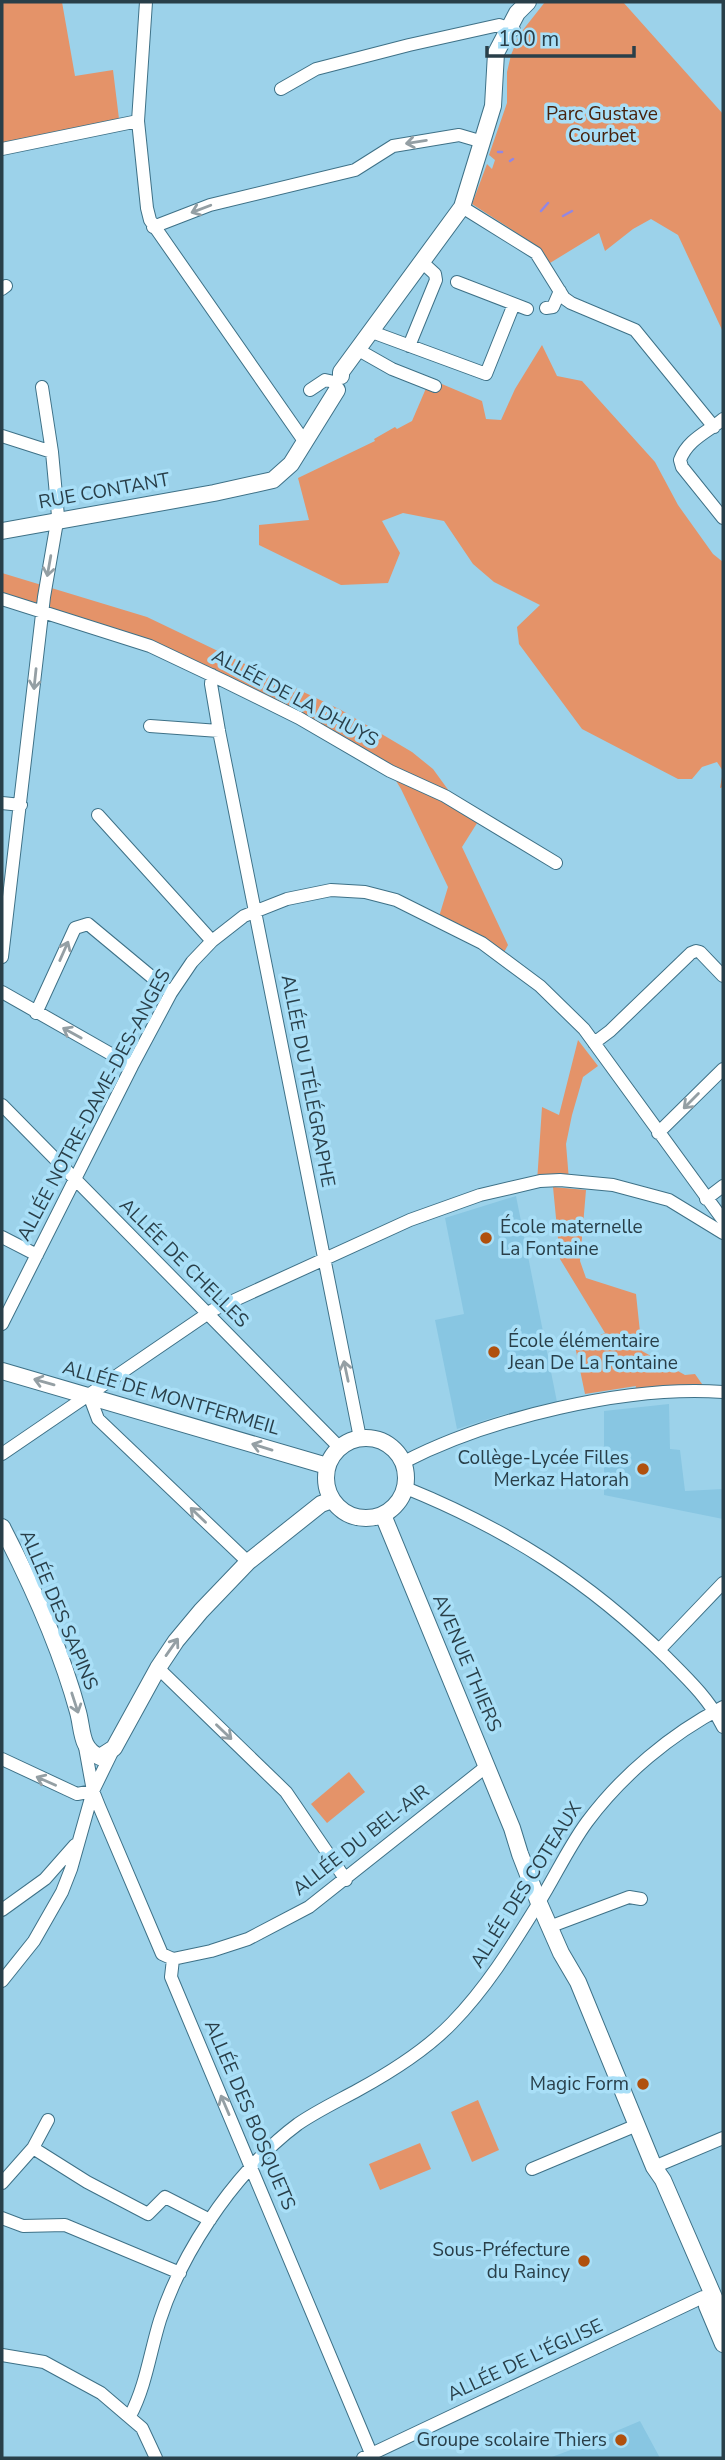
<svg xmlns="http://www.w3.org/2000/svg" width="725" height="2460" viewBox="0 0 725 2460" font-family="'Nunito Sans',sans-serif">
<rect width="100%" height="100%" fill="#9cd2ea"/>
<path fill="#88c6e2" d="M 516,1196 L 557,1402 L 501,1415 L 457,1429 L 435,1320 L 464,1314 L 445,1218 Z
M 669,1404 L 670,1449 L 680,1450 L 685,1491 L 723,1489 L 723,1519 L 604,1495 L 604,1411 Z
M 640,2421 L 660,2458 L 549,2458 L 576,2448 Z"/>
<path fill="#e49369" d="M 2,2 L 62,2 L 75,76 L 113,70 L 119,119 L 2,143 Z
M 545,2 L 623,2 L 723,114 L 723,332 L 678,235 L 651,219 L 633,229 L 605,251 L 599,233 L 550,263 L 540,248 L 472,204 L 487,164 L 492,169 L 495,160 L 489,155 L 507,103 L 507,72 L 511,55 L 519,35 Z
M 542,345 L 557,376 L 582,381 L 655,462 L 678,505 L 713,554 L 723,562 L 723,787 L 720,788 L 723,771 L 717,762 L 702,767 L 692,779 L 678,779 L 582,729 L 519,644 L 517,627 L 540,605 L 494,582 L 473,564 L 444,521 L 403,513 L 382,521 L 400,553 L 388,583 L 341,585 L 259,545 L 259,525 L 309,520 L 298,478 L 375,441 L 374,439 L 395,427 L 397,429 L 412,421 L 430,379 L 482,401 L 486,419 L 501,420 L 515,389 Z
M 2,573 L 147,617 L 341,710 L 412,752 L 433,769 L 449,791 L 479,820 L 462,847 L 508,945 L 502,956 L 438,920 L 448,887 L 401,789 L 390,771 L 150,646 L 2,599 Z
M 578,1040 L 598,1066 L 583,1077 L 572,1115 L 566,1144 L 569,1180 L 537,1182 L 542,1107 L 559,1115 Z
M 553,1187 L 586,1190 L 580,1261 L 586,1278 L 636,1294 L 642,1351 L 685,1375 L 695,1374 L 707,1391 L 634,1395 L 636,1386 L 585,1394 L 575,1346 L 605,1333 L 560,1259 Z
M 349,1772 L 365,1792 L 327,1823 L 311,1804 Z
M 478,2100 L 499,2150 L 472,2162 L 451,2112 Z
M 420,2143 L 431,2169 L 380,2190 L 369,2164 Z"/>
<g fill="none" stroke-linecap="round" stroke-linejoin="round">
<path stroke="#9287e3" stroke-width="2.5" d="M 498,152 L 502,152
M 510,161 L 513,159
M 541,211 L 548,203
M 563,216 L 572,211"/>
<defs>
<path id="minor" d="M 146,2 L 138,121 L 147,208 L 150,220 L 304,441
M 281,89 L 316,69 L 409,45 L 499,25 L 514,30
M 2,149 L 138,121
M 462,207 L 536,253 L 564,298 L 571,303 L 635,330 L 714,427
M 153,227 L 210,205 L 355,170 L 393,146 L 459,135 L 483,142
M 457,282 L 527,309
M 2,289 L 6,286
M 546,308 L 553,307 L 560,291
M 372,332 L 486,374 L 514,304
M 409,346 L 436,280 L 435,274 L 423,263
M 362,352 L 392,369 L 435,386
M 310,390 L 325,380 L 334,382
M 723,419 C 708,432 688,439 680,460 L 682,467 L 723,518
M 2,436 L 52,452
M 2,599 L 150,646 L 226,682 L 299,718 L 390,771 L 445,796 L 556,863
M 212,675 L 211,684 L 219,731 L 360,1438
M 150,726 L 219,731
M 2,803 L 21,805
M 98,815 L 212,941
M 2,957 L 44,597 L 58,516 L 52,452 L 42,387
M 2,992 L 132,1066
M 36,1013 L 75,928 L 88,924 L 171,993
M 594,1043 L 610,1031 L 691,953 L 696,951 L 700,952 L 723,976
M 2,1105 L 339,1447
M 658,1133 L 723,1069
M 706,1199 L 723,1186
M 2,1237 L 37,1255
M 2,1324 L 132,1066 L 171,993 L 192,962 L 212,941 L 244,916 L 287,899 L 331,890 L 365,892 L 396,900 L 482,943 L 540,986 L 584,1029 L 723,1220
M 89,1395 L 98,1419 L 248,1562
M 2,1454 L 213,1310 L 410,1220 L 480,1195 L 540,1181 L 560,1180 L 613,1185 L 669,1200 L 723,1233
M 404,1462 C 489,1418 627,1385 723,1392
M 406,1488 C 507,1529 589,1581 667,1658 C 688,1679 710,1700 723,1727
M 659,1650 L 723,1583
M 158,1668 L 286,1792 L 346,1880
M 85,1747 L 93,1791 L 99,1806 L 162,1954 L 173,1959
M 2,1759 L 77,1794 L 93,1791
M 2,1910 L 45,1879 L 75,1845
M 549,1927 L 629,1897 L 641,1899
M 173,1959 L 171,1977 L 373,2458
M 173,1959 L 211,1951 L 248,1939 L 309,1907 L 487,1766
M 2,1981 L 34,1941 L 62,1892 L 71,1869 L 93,1791 L 114,1748
M 33,2148 L 87,2182 L 148,2214 L 165,2197 L 210,2220
M 654,2167 L 723,2138
M 532,2169 L 637,2125
M 2,2183 L 33,2148 L 48,2120
M 2,2218 L 23,2226 L 65,2225 L 180,2273
M 2,2355 L 44,2362 L 101,2393 L 142,2428 L 156,2458
M 130,2416 C 146,2386 150,2352 160,2320 C 171,2286 189,2251 209,2221 C 232,2186 264,2149 298,2124 C 317,2111 338,2101 358,2090 C 391,2072 425,2051 452,2023 C 487,1987 512,1946 538,1904 C 555,1877 568,1848 587,1822 C 622,1775 671,1734 723,1707
M 363,2458 L 703,2297 L 709,2299 L 714,2310"/>
<path id="major" d="M 341,376 L 341,372 L 462,207 L 493,106 L 496,53 L 517,13 L 528,2
M 2,531 L 214,493 L 273,480 L 291,464 L 337,390
M 2,1371 L 327,1466
M326 1478a40 40 0 1 1 80 0a40 40 0 1 1-80 0Z
M 383,1515 L 512,1828 L 520,1854 L 539,1903 L 561,1953 L 578,1982 L 654,2167 L 663,2180 L 723,2318
M 2,1527 C 32,1585 61,1649 78,1712 C 83,1730 80,1749 100,1757 L 114,1748 L 158,1668 L 176,1641 L 201,1611 L 248,1562 L 321,1504 L 332,1500
M 707,2306 L 723,2344"/>
</defs>
<use href="#minor" stroke="#3e7187" stroke-width="14"/>
<use href="#major" stroke="#3e7187" stroke-width="18"/>
<use href="#minor" stroke="#fff" stroke-width="12"/>
<use href="#major" stroke="#fff" stroke-width="16"/>
</g>
<defs><path id="oneway-shaft" d="M-6 0H5M1.5-3L5.5 0L1.5 3" fill="none" stroke-width="1.6" stroke-linecap="round" stroke-linejoin="round" transform="scale(1.75)"/></defs>
<g stroke="#949fa4">
<use href="#oneway-shaft" transform="translate(416 142) rotate(171)"/>
<use href="#oneway-shaft" transform="translate(201 209) rotate(159)"/>
<use href="#oneway-shaft" transform="translate(49 566) rotate(100)"/>
<use href="#oneway-shaft" transform="translate(35 679) rotate(96)"/>
<use href="#oneway-shaft" transform="translate(64 951) rotate(-66)"/>
<use href="#oneway-shaft" transform="translate(72 1033) rotate(-151)"/>
<use href="#oneway-shaft" transform="translate(691 1101) rotate(135)"/>
<use href="#oneway-shaft" transform="translate(346 1371) rotate(-102)"/>
<use href="#oneway-shaft" transform="translate(44 1382) rotate(-164)"/>
<use href="#oneway-shaft" transform="translate(262 1447) rotate(-163)"/>
<use href="#oneway-shaft" transform="translate(198 1515) rotate(-136)"/>
<use href="#oneway-shaft" transform="translate(172 1647) rotate(-55)"/>
<use href="#oneway-shaft" transform="translate(75 1703) rotate(72)"/>
<use href="#oneway-shaft" transform="translate(224 1732) rotate(44)"/>
<use href="#oneway-shaft" transform="translate(46 1781) rotate(-156)"/>
<use href="#oneway-shaft" transform="translate(225 2105) rotate(-113)"/>
</g>
<g fill="#b0500d" stroke="#a9dff7" stroke-width="2.5">
<circle cx="486" cy="1238" r="7"/>
<circle cx="494" cy="1352" r="7"/>
<circle cx="643" cy="1469" r="7"/>
<circle cx="643" cy="2084" r="7"/>
<circle cx="584" cy="2261" r="7"/>
<circle cx="621" cy="2440" r="7"/>
</g>
<g text-anchor="middle" dominant-baseline="central" stroke-width="7" stroke-linejoin="round" paint-order="stroke">
<g font-size="19" fill="#48220d" stroke="#a9dff7">
<text x="602" y="114">Parc Gustave<tspan x="602" dy="22">Courbet</tspan></text>
</g>
<g font-size="19" fill="#293f49" stroke="#a9dff7">
<text transform="translate(104 491) rotate(-10)">RUE CONTANT</text>
<text transform="translate(295 698) rotate(28)">ALLÉE DE LA DHUYS</text>
<text transform="translate(308 1081) rotate(79)">ALLÉE DU TÉLÉGRAPHE</text>
<text transform="translate(94 1105) rotate(-62)">ALLÉE NOTRE-DAME-DES-ANGES</text>
<text transform="translate(184 1263) rotate(45)">ALLÉE DE CHELLES</text>
<text transform="translate(171 1398) rotate(16)">ALLÉE DE MONTFERMEIL</text>
<text transform="translate(59 1610) rotate(67)">ALLÉE DES SAPINS</text>
<text transform="translate(467 1663) rotate(67)">AVENUE THIERS</text>
<text transform="translate(361 1840) rotate(-38)">ALLÉE DU BEL-AIR</text>
<text transform="translate(526 1885) rotate(-58)">ALLÉE DES COTEAUX</text>
<text transform="translate(250 2115) rotate(67)">ALLÉE DES BOSQUETS</text>
<text transform="translate(525 2360) rotate(-25)">ALLÉE DE L'ÉGLISE</text>
</g>
<g font-size="19" fill="#293f49" stroke="#a9dff7" text-anchor="end">
<text x="500" y="1227" text-anchor="start">École maternelle<tspan x="500" dy="22">La Fontaine</tspan></text>
<text x="508" y="1341" text-anchor="start">École élémentaire<tspan x="508" dy="22">Jean De La Fontaine</tspan></text>
<text x="629" y="1458">Collège-Lycée Filles<tspan x="629" dy="22">Merkaz Hatorah</tspan></text>
<text x="629" y="2084">Magic Form</text>
<text x="570" y="2250">Sous-Préfecture<tspan x="570" dy="22">du Raincy</tspan></text>
<text x="607" y="2440">Groupe scolaire Thiers</text>
</g>
</g>
<rect width="725" height="2460" fill="none" stroke="#293f49" stroke-width="7"/>
<path d="M487 46v10h147v-10" fill="none" stroke="#293f49" stroke-width="3.5"/>
<text x="498" y="46" font-size="21" fill="#293f49" stroke="#a9dff7" stroke-width="5" paint-order="stroke">100 m</text>
</svg>
